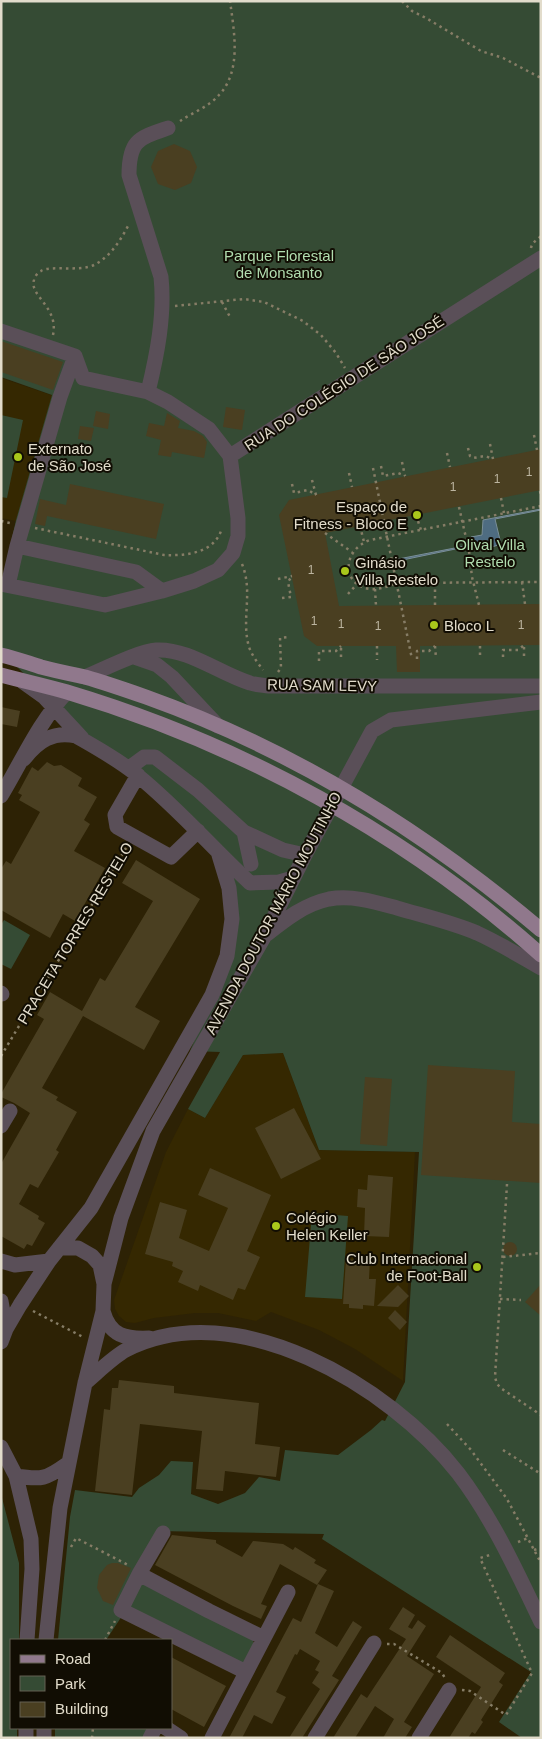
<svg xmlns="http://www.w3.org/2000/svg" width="542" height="1739" viewBox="0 0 542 1739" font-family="Arial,sans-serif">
<rect width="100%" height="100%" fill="#2d2205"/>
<path fill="#352801" d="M 1,378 L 54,396 L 16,521 L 1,518 Z
M 283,1053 L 319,1150 L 415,1152 L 403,1381 L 355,1349 L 319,1330 L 271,1312 L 256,1321 L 218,1313 L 195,1313 L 154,1318 L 135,1323 L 126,1322 L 119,1316 L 115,1309 L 114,1300 L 166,1152 L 188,1109 L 205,1118 L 243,1055 Z"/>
<path fill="#354b34" d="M 1,1 L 541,1 L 541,1738 L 522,1738 L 499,1722 L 531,1672 L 322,1539 L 324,1534 L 157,1531 L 124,1613 L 106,1640 L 58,1640 L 70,1517 L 75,1490 L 132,1497 L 139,1488 L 159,1475 L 171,1461 L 193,1462 L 191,1494 L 218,1504 L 245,1493 L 259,1477 L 280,1481 L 285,1450 L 338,1455 L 371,1430 L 382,1420 L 385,1421 L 405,1382 L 419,1152 L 319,1150 L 283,1053 L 243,1055 L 205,1118 L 188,1109 L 220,1052 L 190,1051 L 229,957 L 234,919 L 210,844 L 101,750 L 1,651 L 1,587 L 16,520 L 52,395 L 1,377 Z
M 1,415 L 23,420 L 7,498 L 1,497 Z
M 4,920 L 30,935 L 11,969 L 1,964 L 1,925 Z
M 312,1213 L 348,1216 L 342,1299 L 305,1297 Z
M 1,1494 L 19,1563 L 19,1640 L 11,1640 L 11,1728 L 17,1728 L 17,1738 L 1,1738 Z
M 141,1582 L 253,1640 L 254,1647 L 243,1665 L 127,1609 Z
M 55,1728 L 148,1728 L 143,1738 L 55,1738 Z"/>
<path fill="#4e6c81" stroke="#7a8e97" d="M 541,509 L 541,510 L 495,519 L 501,544 L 489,548 L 489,549 L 479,549 L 479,548 L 466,550 L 465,547 L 388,563 L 388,561 L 465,546 L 465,542 L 471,540 L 471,537 L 482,535 L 483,520 Z"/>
<path fill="#4a3f21" d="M 174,144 L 190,151 L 197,167 L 191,183 L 175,190 L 158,184 L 151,167 L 158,151 Z
M 1,341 L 63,362 L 53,390 L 1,372 Z
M 226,407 L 245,410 L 242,430 L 223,427 Z
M 96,411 L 110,414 L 108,429 L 93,426 Z
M 167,413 L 180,421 L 178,428 L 194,431 L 203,436 L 207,442 L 204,458 L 172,452 L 171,457 L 158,455 L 161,440 L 146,436 L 149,423 L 164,426 Z
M 80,426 L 94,428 L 91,441 L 78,439 Z
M 541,449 L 541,490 L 325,533 L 339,606 L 541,604 L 541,645 L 420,646 L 420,672 L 397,672 L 396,646 L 317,646 L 304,636 L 279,515 L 289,500 Z
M 70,484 L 164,504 L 156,539 L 47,516 L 45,526 L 35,524 L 40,499 L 66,505 Z
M 1,707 L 20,711 L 17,727 L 1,724 Z
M 47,762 L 54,766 L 61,765 L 82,778 L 78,786 L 97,797 L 84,820 L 90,824 L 74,851 L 105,868 L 75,921 L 63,914 L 50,938 L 1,910 L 1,869 L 6,861 L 11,864 L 40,812 L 19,800 L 22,795 L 18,793 L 32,767 L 38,771 Z
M 136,860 L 200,899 L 135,1007 L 160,1021 L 144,1050 L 83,1016 L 42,1088 L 58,1097 L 56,1100 L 77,1112 L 56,1150 L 59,1152 L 38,1188 L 30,1184 L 19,1204 L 39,1216 L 38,1219 L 45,1223 L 32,1246 L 27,1244 L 24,1249 L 1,1236 L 1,1164 L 30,1113 L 14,1103 L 1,1097 L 1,1094 L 44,1019 L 37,1015 L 50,992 L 82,1011 L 100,978 L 105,981 L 153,901 L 122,883 Z
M 428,1065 L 515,1071 L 512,1122 L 541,1124 L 541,1183 L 421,1175 Z
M 365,1077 L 392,1079 L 387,1146 L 360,1144 Z
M 294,1108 L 321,1159 L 281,1179 L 255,1128 Z
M 210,1168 L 271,1195 L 247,1251 L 260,1257 L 245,1290 L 238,1288 L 233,1300 L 200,1285 L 198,1291 L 178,1282 L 183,1271 L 172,1266 L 173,1262 L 145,1254 L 160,1202 L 187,1210 L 179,1238 L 209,1251 L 228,1208 L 198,1195 Z
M 368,1175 L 393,1177 L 389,1237 L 364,1236 L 365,1208 L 357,1207 L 358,1189 L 367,1190 Z
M503 1249a7 7 0 1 1 14 0a7 7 0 1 1-14 0Z
M 357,1257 L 370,1258 L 369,1279 L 376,1279 L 374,1306 L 363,1305 L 363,1309 L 349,1308 L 349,1304 L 343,1304 L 346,1259 L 357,1260 Z
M 541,1284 L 541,1316 L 525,1302 Z
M 398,1285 L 409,1296 L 398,1307 L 377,1306 Z
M 395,1310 L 407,1322 L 400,1330 L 388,1318 Z
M 119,1380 L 174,1386 L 174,1393 L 259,1403 L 255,1444 L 280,1447 L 276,1477 L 225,1471 L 223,1491 L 196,1489 L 202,1431 L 140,1424 L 132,1495 L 95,1491 L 104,1409 L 110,1410 L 112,1388 L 118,1388 Z
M 172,1535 L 216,1540 L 216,1543 L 242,1557 L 253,1541 L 283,1544 L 293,1550 L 295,1547 L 316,1560 L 314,1563 L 327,1570 L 317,1585 L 280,1564 L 261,1604 L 267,1606 L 261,1619 L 233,1606 L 155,1565 Z
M 112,1563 L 118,1563 L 131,1568 L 113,1605 L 103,1601 L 97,1588 L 99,1575 L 107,1565 Z
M 318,1584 L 334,1591 L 315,1633 L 337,1647 L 353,1621 L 362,1627 L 332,1676 L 339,1680 L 302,1738 L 289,1738 L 320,1689 L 312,1683 L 319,1672 L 315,1670 L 320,1661 L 300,1649 L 297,1655 L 295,1654 L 276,1692 L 286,1697 L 272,1724 L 254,1715 L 242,1738 L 229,1738 L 293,1618 L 301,1622 Z
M 403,1607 L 415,1615 L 408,1627 L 412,1629 L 418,1620 L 426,1626 L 407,1656 L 434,1674 L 404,1722 L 412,1727 L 405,1738 L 383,1738 L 394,1719 L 375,1706 L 355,1738 L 333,1738 L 361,1694 L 367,1698 L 406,1639 L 389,1629 Z
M 450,1635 L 505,1673 L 499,1682 L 503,1685 L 481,1720 L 483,1722 L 475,1734 L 472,1732 L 468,1738 L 449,1738 L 481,1687 L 436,1657 Z
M 171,1657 L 226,1686 L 204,1727 L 171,1709 Z"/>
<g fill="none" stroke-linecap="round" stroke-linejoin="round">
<path stroke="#867d66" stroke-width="2.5" stroke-dasharray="2.5 4" stroke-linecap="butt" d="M 402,1 L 412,11 L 426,18 L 481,51 L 503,58 L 541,78
M 180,121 C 192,113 210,106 219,95 C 242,71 234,31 230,1
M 531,248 L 532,244 L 541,236
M 222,302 L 230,317
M 175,306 L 244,299 L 264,302 L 303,321 L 321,335 L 336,353 L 345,368
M 53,335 C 59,307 29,296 34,280 C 35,276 38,272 41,271 C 50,265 79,272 94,265 C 110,257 121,240 129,224
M 534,435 L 537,450
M 490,444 L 493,459
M 468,448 L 470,456 L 473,458 L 485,456 L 493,459
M 447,453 L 450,467
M 402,462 L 405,476
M 381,466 L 383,476 L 398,473 L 405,476
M 373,468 L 412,659
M 349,473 L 352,487
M 312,480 L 316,495
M 292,484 L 294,493 L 308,490 L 316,495
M 540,491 L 541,497
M 501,498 L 504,513
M 541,506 L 370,540 C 342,550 341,585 370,589 C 379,590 388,586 397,583 L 541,582
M 459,507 L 469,551 L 472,577 L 479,605
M 416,515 L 421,530
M 1,521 L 10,523
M 360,526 L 364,542
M 35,528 L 164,555 C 187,556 215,553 222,528
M 325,533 L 352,552
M 242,564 C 253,591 242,616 248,643 C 250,653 257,662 263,670
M 341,571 L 349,570
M 278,579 L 292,576
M 522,582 L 525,604
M 435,583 L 435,605
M 375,589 L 376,606
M 348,594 L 357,584
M 282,598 L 291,597 L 288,582 L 292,576
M 377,646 L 377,660
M 435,646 L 436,658
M 480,646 L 480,657
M 341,648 L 341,660
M 524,656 L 524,645
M 503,657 L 503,650 L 518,650 L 524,645
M 417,659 L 417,651 L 429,651 L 435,646
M 319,661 L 319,651 L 336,651 L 341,646
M 278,672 L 281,668 L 280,638 L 289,637
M 1,1056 L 126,848
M 507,1184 L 495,1377 L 497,1384 L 502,1389 L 541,1415
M 503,1257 L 541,1253
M 500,1299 L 521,1300
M 33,1311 L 83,1337
M 447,1424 L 471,1450 L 507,1499 L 541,1563
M 503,1450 L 541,1474
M 518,1542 L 528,1538
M 71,1547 L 76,1538 L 128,1565
M 534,1550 L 541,1548
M 105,1640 L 115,1621
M 387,1644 L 394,1644 L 442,1673 L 445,1678
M 462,1690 L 470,1691 L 506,1715 L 532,1673 L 480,1558 L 493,1554
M 92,1738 L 93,1728"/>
<path stroke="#5a4f58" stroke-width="15" d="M 1,331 L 75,356 L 83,378 L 148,392 L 168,402 L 209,429 L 230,456
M 148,392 C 157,355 165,315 161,277 L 129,175 C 129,140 139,138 168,128
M 230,456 L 541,258
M 17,546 L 60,397 L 75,356
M 1,584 L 105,605 L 162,591 L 194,581 L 218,570 L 233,553 L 238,536 L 238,518 L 230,456
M 8,585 L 17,546 L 136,572 L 162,591
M 134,657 L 157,665 L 172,677 L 218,726
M 85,677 C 102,670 139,651 156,650 C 188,648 220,674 250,683 C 256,685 262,685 269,686 L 541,686
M 23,682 L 44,697 L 82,738
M 24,759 C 38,741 53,731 76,736 C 97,748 119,760 137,775 C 178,808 212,848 250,883 L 279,882 L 293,878
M 129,768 L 144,757 L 155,757 L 198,790 L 244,832 L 283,850 L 305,855
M 138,775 L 115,815 L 117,827 L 171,857 L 198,831
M 1,796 C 22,761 39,722 67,692
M 244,832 L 251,864
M 267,934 C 286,919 305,904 329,899 C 353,895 375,902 397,908 C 424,916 451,922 477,933 C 499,943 520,956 541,968
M 1,993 L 2,994
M 1,1126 L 10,1111
M 1,1261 L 15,1265 L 49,1261
M 104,1284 L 121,1218 L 153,1131 L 264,937 L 305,855 L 372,731 L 391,720 L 541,702
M 1,1301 L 6,1329
M 103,1311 C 110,1336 125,1339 149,1338
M 1,1342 L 6,1329 L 20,1305 L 49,1261 L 91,1208 L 212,995 L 227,956 L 232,919 L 229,888 L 219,855
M 85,1383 C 97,1373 113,1357 126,1350 C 236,1293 391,1387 458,1473 C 493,1519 516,1570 541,1622
M 1,1447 L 16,1476 L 31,1539 L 32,1569 L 27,1640
M 16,1476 C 42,1480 46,1479 67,1464
M 139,1574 L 163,1533
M 46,1640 L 60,1508 L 85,1383 L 103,1311 L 104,1284 L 100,1265 L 92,1256 L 78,1248 L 59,1248
M 246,1672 L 121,1610 L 139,1574 L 209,1611 L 264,1638
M 26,1728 L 26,1738
M 44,1728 L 44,1738
M 166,1728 L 181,1738
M 150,1738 L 155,1728
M 212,1738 L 288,1592
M 315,1738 L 374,1643
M 419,1738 L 449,1690"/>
<path stroke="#90788c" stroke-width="15" d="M 1,655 C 15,658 28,663 41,667 C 56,671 71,674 85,677 C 106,683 126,690 146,697 C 291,749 424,831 541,930
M 1,675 C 23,681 46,686 67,692 C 241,744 406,834 541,955"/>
</g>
<g fill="#a9c71b" stroke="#110d03" stroke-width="2">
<circle cx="18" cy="457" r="5"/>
<circle cx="417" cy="515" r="5"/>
<circle cx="345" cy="571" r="5"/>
<circle cx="434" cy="625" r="5"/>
<circle cx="276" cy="1226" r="5"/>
<circle cx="477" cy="1267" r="5"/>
</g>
<g text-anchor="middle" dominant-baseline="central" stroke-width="4" stroke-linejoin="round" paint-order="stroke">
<g font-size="12" fill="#bcb5a0">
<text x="529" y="472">1</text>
<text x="497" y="479">1</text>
<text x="453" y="487">1</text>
<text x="311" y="570">1</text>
<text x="314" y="621">1</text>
<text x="341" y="624">1</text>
<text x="521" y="625">1</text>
<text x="378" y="626">1</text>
</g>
<g font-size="15" fill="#b1ddaf" stroke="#110d03">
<text x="279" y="255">Parque Florestal<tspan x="279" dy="17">de Monsanto</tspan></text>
<text x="490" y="544">Olival Villa<tspan x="490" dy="17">Restelo</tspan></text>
</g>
<g font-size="15" fill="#e2dccb" stroke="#110d03">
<text transform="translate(344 383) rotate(-33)">RUA DO COLÉGIO DE SÃO JOSÉ</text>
<text transform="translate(322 685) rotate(1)">RUA SAM LEVY</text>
<text transform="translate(273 913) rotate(-62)">AVENIDA DOUTOR MÁRIO MOUTINHO</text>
<text transform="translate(75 933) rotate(-59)">PRACETA TORRES RESTELO</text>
</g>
<g font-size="15" fill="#e2dccb" stroke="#110d03" text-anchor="start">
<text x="28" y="448">Externato<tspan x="28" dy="17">de São José</tspan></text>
<text x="407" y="506" text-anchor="end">Espaço de<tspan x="407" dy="17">Fitness - Bloco E</tspan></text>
<text x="355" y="562">Ginásio<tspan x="355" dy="17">Villa Restelo</tspan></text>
<text x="444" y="625">Bloco L</text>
<text x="286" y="1217">Colégio<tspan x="286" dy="17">Helen Keller</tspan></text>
<text x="467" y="1258" text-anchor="end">Club Internacional<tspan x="467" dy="17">de Foot-Ball</tspan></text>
</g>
</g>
<rect width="542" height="1739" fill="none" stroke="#e2dccb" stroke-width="5"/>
<rect x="10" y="1639" width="162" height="90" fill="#110d03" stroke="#656053"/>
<rect x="20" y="1655" width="25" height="8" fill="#90788c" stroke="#656053"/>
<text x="55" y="1664" font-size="15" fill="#e2dccb">Road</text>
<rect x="20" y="1676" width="25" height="15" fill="#354b34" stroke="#656053"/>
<text x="55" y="1689" font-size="15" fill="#e2dccb">Park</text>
<rect x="20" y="1702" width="25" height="15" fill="#4a3f21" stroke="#656053"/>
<text x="55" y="1714" font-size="15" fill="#e2dccb">Building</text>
</svg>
